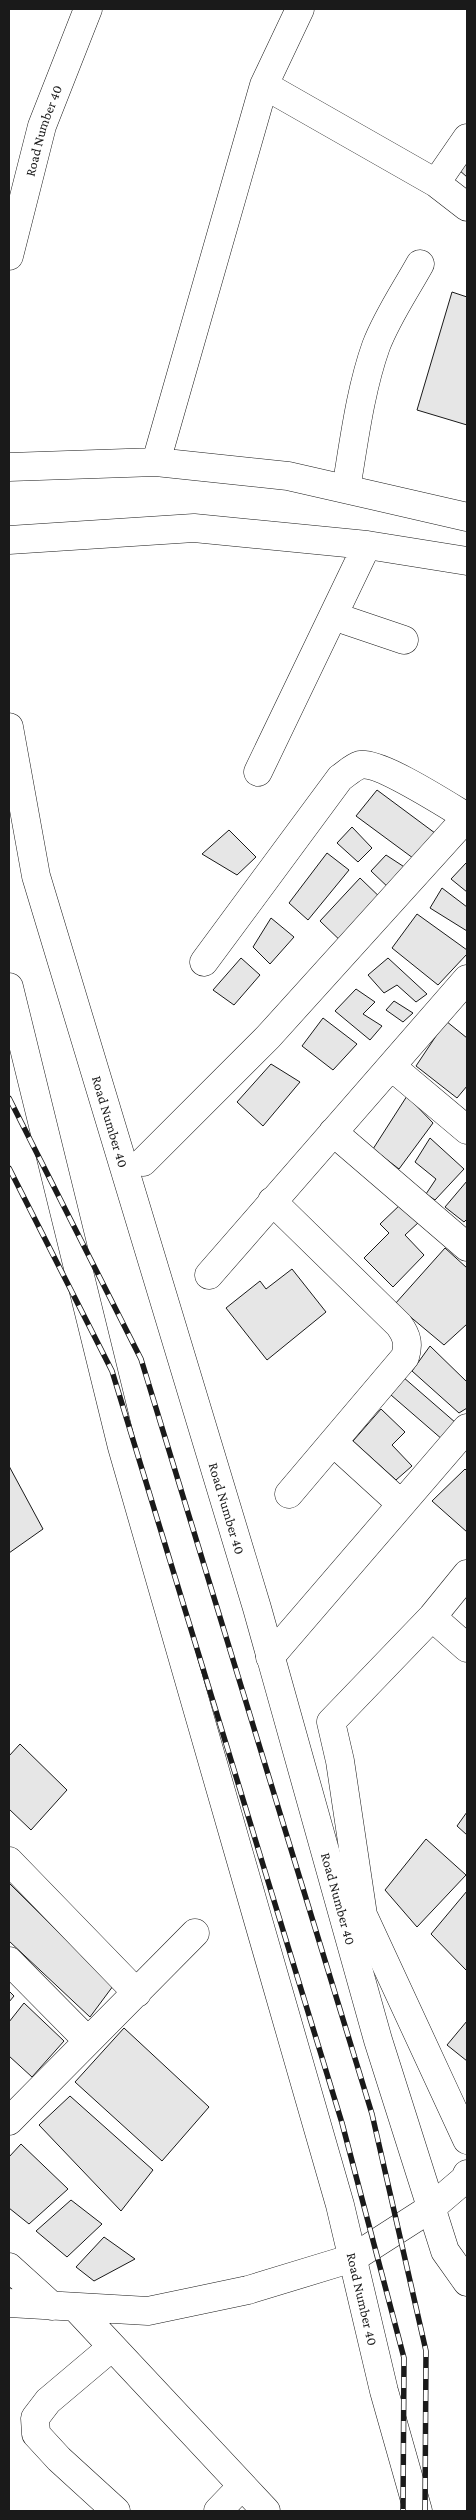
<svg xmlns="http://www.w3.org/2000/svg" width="476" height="2520" viewBox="0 0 476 2520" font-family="'Crimson Pro',serif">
<rect width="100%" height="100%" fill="#fff"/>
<path fill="#e6e6e6" stroke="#1a1a1a" d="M 467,157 L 467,177 L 459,170 Z
M 452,292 L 467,297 L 467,425 L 417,410 Z
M 377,790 L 443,839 L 417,861 L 356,816 Z
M 352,827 L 372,848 L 358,862 L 337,843 Z
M 229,830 L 256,857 L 237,875 L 202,854 Z
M 327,853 L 349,870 L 308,920 L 289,903 Z
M 386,855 L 412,872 L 391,890 L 371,871 Z
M 466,863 L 467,864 L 467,892 L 451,879 Z
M 360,878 L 387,904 L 347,947 L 320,921 Z
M 442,888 L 467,907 L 467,931 L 430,908 Z
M 417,914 L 467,950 L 467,954 L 438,985 L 392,948 Z
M 271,918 L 294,937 L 270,964 L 253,947 Z
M 241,958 L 260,975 L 234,1005 L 213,990 Z
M 388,958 L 427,994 L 416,1002 L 397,985 L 384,993 L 368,975 Z
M 356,989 L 375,1002 L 363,1014 L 382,1026 L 370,1040 L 335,1011 Z
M 394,1001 L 413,1013 L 403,1022 L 386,1010 Z
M 323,1018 L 357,1044 L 333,1070 L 302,1046 Z
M 446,1021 L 467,1038 L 467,1086 L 457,1098 L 416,1066 Z
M 271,1064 L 300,1082 L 263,1126 L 237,1102 Z
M 407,1096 L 433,1123 L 399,1169 L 373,1149 Z
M 430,1138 L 464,1169 L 435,1200 L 426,1194 L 436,1179 L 415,1162 Z
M 467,1181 L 467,1219 L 464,1222 L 445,1207 Z
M 402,1203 L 420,1221 L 405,1235 L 424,1255 L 393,1287 L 364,1258 L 389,1233 L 380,1224 Z
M 445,1248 L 467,1268 L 467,1324 L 444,1345 L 395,1304 Z
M 292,1269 L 326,1312 L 267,1360 L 226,1308 L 260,1281 L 266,1289 Z
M 430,1346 L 467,1382 L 467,1408 L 459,1413 L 412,1371 Z
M 403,1377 L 456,1423 L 443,1440 L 391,1395 Z
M 381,1409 L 405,1432 L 392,1445 L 412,1466 L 396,1480 L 353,1441 Z
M 9,1466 L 43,1529 L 9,1553 Z
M 465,1469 L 467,1471 L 467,1532 L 432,1501 Z
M 20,1744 L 67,1790 L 31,1830 L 9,1809 L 9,1756 Z
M 467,1812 L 467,1835 L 457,1826 Z
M 426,1839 L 466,1875 L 417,1927 L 385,1890 Z
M 9,1883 L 113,1986 L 90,2017 L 9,1941 Z
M 467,1891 L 467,1969 L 466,1970 L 431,1934 Z
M 9,1991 L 14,1996 L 9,2002 Z
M 24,2003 L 64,2041 L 32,2077 L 9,2056 L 9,2022 Z
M 467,2021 L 467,2061 L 447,2045 Z
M 124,2028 L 209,2107 L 162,2161 L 75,2082 Z
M 70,2096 L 153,2170 L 121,2211 L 39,2125 Z
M 21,2144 L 68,2189 L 29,2224 L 9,2208 L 9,2157 Z
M 71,2200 L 102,2224 L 67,2257 L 36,2231 Z
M 104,2237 L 135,2259 L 94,2281 L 76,2267 Z"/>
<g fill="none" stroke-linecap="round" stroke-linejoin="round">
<defs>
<path id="minor" d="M 264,85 L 436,183 L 467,207
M 436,183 L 467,138
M 156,462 L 264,85 L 300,9
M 9,467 L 156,462 L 288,476 L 467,517
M 346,489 C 354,442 360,391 376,346 C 387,317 405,291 420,264
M 9,540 L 194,528 L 367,545 L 467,561
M 333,616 L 404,640
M 258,772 L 367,545
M 204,962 L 340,778 C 346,774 353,767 360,765 C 379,761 447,805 467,817
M 392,1067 L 467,1130
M 333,1132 L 467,1247
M 143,1162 L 268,1037 L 467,817
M 272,1201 L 399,1325 C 407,1336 409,1344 405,1357 L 289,1494
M 209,1275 L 467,979
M 333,1442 L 401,1504
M 467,1574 L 432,1617 L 331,1722 L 340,1761 L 363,1915 L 467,2140
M 432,1617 L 467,1648
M 270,1657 L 467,1428
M 9,1861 L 137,1993
M 9,1961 L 88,2041
M 9,2121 L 195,1933
M 9,2267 L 52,2306
M 9,2303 L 148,2311 L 248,2290 L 353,2258 L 431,2208 L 465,2179 L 467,2174
M 76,2308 L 266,2511
M 112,2347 L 48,2401 L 35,2418 L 36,2434 L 59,2459 L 116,2511
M 218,2511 L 242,2486"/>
<g id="major">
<path id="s1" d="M 9,256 L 42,126 L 88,9"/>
<path id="s2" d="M 9,727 L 36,876 L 257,1608 L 378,2040 L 445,2251 L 467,2282"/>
<path id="s3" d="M 9,987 L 122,1447 L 340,2205 L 384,2391 L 418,2511"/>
</g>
</defs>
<use href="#minor" stroke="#1a1a1a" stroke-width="29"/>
<use href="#major" stroke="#1a1a1a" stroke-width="29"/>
<use href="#minor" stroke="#fff" stroke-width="28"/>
<use href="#major" stroke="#fff" stroke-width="28"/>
<defs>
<path id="rail" d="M 9,1098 L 141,1359 L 372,2114 L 426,2351 L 425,2511
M 9,1168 L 112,1371 L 342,2123 L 404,2358 L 403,2511"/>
</defs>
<use href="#rail" stroke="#1a1a1a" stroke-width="5.5"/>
<use href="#rail" stroke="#fff" stroke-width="4" stroke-dasharray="11" stroke-linecap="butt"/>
</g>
<g text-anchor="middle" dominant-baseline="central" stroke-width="4" stroke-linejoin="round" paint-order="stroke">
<g font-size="14" fill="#1a1a1a" stroke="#fff">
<text stroke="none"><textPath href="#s1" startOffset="130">Road Number 40</textPath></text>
<text stroke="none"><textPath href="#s2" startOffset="408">Road Number 40</textPath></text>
<text stroke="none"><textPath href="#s2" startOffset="812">Road Number 40</textPath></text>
<text stroke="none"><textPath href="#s2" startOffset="1218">Road Number 40</textPath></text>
<text stroke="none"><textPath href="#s3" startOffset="1359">Road Number 40</textPath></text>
</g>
</g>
<rect width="476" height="2520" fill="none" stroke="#1a1a1a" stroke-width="20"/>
</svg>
